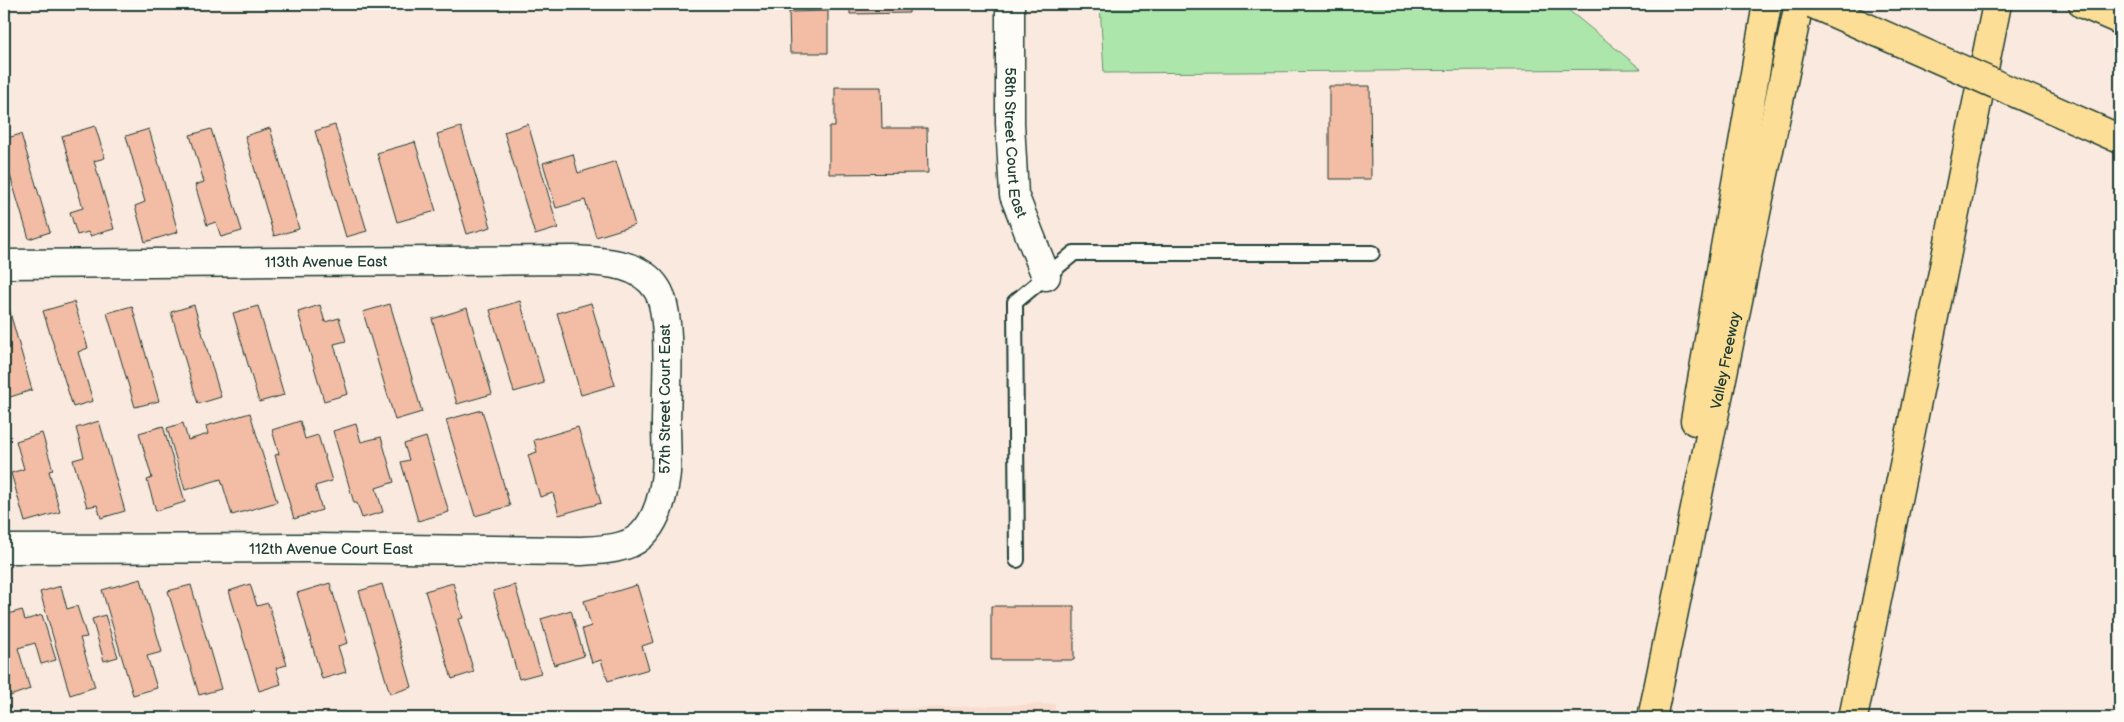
<svg xmlns="http://www.w3.org/2000/svg" width="2124" height="722" viewBox="0 0 2124 722" font-family="'Balsamiq Sans',sans-serif">
<rect width="100%" height="100%" fill="#fae9de"/>
<filter id="ink" filterUnits="userSpaceOnUse"><feTurbulence type="fractalNoise" baseFrequency=".02" numOctaves="2"/><feDisplacementMap in="SourceGraphic" scale="10" xChannelSelector="R" yChannelSelector="G"/><feConvolveMatrix kernelMatrix="1 2 1 2 8 2 1 2 1" color-interpolation-filters="sRGB"/></filter>
<g filter="url(#ink)">
<path fill="#f8dccd" d="M 1055,704 L 1055,718 L 4,718 L 692,715 Z"/>
<path fill="#ade6ab" stroke="#669270" d="M 1100,4 L 1561,4 L 1641,69 L 1104,73 Z"/>
<path fill="#f2bca5" stroke="#1f3d34" d="M 850,4 L 909,4 L 909,13 L 850,14 Z
M 828,11 L 828,53 L 790,53 L 789,12 Z
M 1329,86 L 1370,86 L 1371,179 L 1329,179 Z
M 835,87 L 881,87 L 882,128 L 927,128 L 928,173 L 829,174 L 829,127 L 835,127 Z
M 528,124 L 558,228 L 535,235 L 504,132 Z
M 335,125 L 367,231 L 346,237 L 315,131 Z
M 95,126 L 105,158 L 94,161 L 114,229 L 90,236 L 88,232 L 77,235 L 70,212 L 83,208 L 62,136 Z
M 461,127 L 491,227 L 467,234 L 437,134 Z
M 270,128 L 299,229 L 274,236 L 245,136 Z
M 149,129 L 178,232 L 145,242 L 135,206 L 145,202 L 126,136 Z
M 211,129 L 242,231 L 221,237 L 216,222 L 207,225 L 195,185 L 204,182 L 190,135 Z
M 21,134 L 50,232 L 29,239 L 4,155 L 4,139 Z
M 415,142 L 436,211 L 397,222 L 377,153 Z
M 573,154 L 578,173 L 616,161 L 635,225 L 596,237 L 585,200 L 556,208 L 543,163 Z
M 520,301 L 544,383 L 514,392 L 490,310 Z
M 7,302 L 32,390 L 4,399 L 4,303 Z
M 74,302 L 88,348 L 78,352 L 93,401 L 73,407 L 43,311 Z
M 591,303 L 615,385 L 581,395 L 557,313 Z
M 390,304 L 422,412 L 395,420 L 363,312 Z
M 194,305 L 221,397 L 198,404 L 171,312 Z
M 320,305 L 325,322 L 339,318 L 346,341 L 334,344 L 348,394 L 324,401 L 298,312 Z
M 132,306 L 159,401 L 135,407 L 107,313 Z
M 258,306 L 284,395 L 259,402 L 233,313 Z
M 467,308 L 492,394 L 457,404 L 432,319 Z
M 482,410 L 510,506 L 475,516 L 446,420 Z
M 250,413 L 277,502 L 232,515 L 221,479 L 185,490 L 167,428 L 183,423 L 188,440 L 208,434 L 206,426 Z
M 99,421 L 125,511 L 101,518 L 97,505 L 87,507 L 73,460 L 84,457 L 76,428 Z
M 300,421 L 305,439 L 318,435 L 332,481 L 315,486 L 322,510 L 294,519 L 275,455 L 279,454 L 272,430 Z
M 356,424 L 361,442 L 381,437 L 394,482 L 376,488 L 383,512 L 362,518 L 357,503 L 354,503 L 333,431 Z
M 163,426 L 185,502 L 156,511 L 147,480 L 152,478 L 139,433 Z
M 578,427 L 601,503 L 559,515 L 553,493 L 540,497 L 528,455 L 537,452 L 534,440 Z
M 42,433 L 53,470 L 49,471 L 60,512 L 25,522 L 11,473 L 24,469 L 16,441 Z
M 426,437 L 449,512 L 418,521 L 401,462 L 409,460 L 404,444 Z
M 141,579 L 162,652 L 147,656 L 157,688 L 133,695 L 102,590 Z
M 330,583 L 348,643 L 338,646 L 346,672 L 322,679 L 297,593 Z
M 453,583 L 463,618 L 458,619 L 474,672 L 452,679 L 425,591 Z
M 250,584 L 257,606 L 268,603 L 287,665 L 276,668 L 281,684 L 259,691 L 229,591 Z
M 382,584 L 412,687 L 390,694 L 359,591 Z
M 191,585 L 221,689 L 199,695 L 168,591 Z
M 515,585 L 541,673 L 519,679 L 493,591 Z
M 637,585 L 654,642 L 642,646 L 649,669 L 608,681 L 601,660 L 592,663 L 582,629 L 591,626 L 584,601 Z
M 61,586 L 67,609 L 77,606 L 87,637 L 80,638 L 95,687 L 70,695 L 40,592 Z
M 991,606 L 1074,606 L 1074,660 L 991,660 Z
M 4,610 L 5,615 L 22,610 L 25,620 L 42,615 L 56,660 L 41,664 L 35,643 L 18,648 L 30,689 L 7,697 L 4,687 Z
M 571,610 L 584,656 L 554,665 L 541,619 Z
M 105,615 L 118,657 L 104,661 L 92,619 Z"/>
<g fill="none" stroke-linecap="round" stroke-linejoin="round">
<defs>
<path id="service" d="M 1017,560 L 1015,302 L 1074,253 L 1372,253"/>
<g id="minor">
<path id="s1" d="M 1010,4 L 1010,123 L 1014,195 L 1046,276"/>
<path id="s2" d="M 4,264 L 574,260 C 603,262 640,262 657,289 C 673,313 666,393 666,424 C 666,442 668,463 665,481 C 662,500 656,522 641,536 C 626,550 599,550 580,551 L 308,548 L 4,549"/>
</g>
<g id="motorway">
<path d="M 2083,4 L 2120,20"/>
<path d="M 1695,421 L 1767,4"/>
<path id="s3" d="M 1652,718 L 1799,4"/>
<path d="M 1853,718 L 1997,4"/>
</g>
</defs>
<use href="#service" stroke="#1f3d34" stroke-width="18"/>
<use href="#minor" stroke="#1f3d34" stroke-width="31"/>
<use href="#motorway" stroke="#1f3d34" stroke-width="31"/>
<use href="#service" stroke="#fdfcf7" stroke-width="14"/>
<use href="#minor" stroke="#fdfcf7" stroke-width="28"/>
<use href="#motorway" stroke="#fcde96" stroke-width="28"/>
<defs>
<path id="motorway-bridge" d="M 1813,4 L 2120,139"/>
</defs>
<use href="#motorway-bridge" stroke="#1f3d34" stroke-width="31" stroke-linecap="butt"/>
<use href="#motorway-bridge" stroke="#fcde96" stroke-width="28"/>
</g>
</g>
<g text-anchor="middle" dominant-baseline="central" stroke-width="4" stroke-linejoin="round" paint-order="stroke">
<g font-size="15" fill="#1f3d34" stroke="#fdfcf7">
<text stroke="none"><textPath href="#s1" startOffset="139">58th Street Court East</textPath></text>
<text stroke="none"><textPath href="#s2" startOffset="322">113th Avenue East</textPath></text>
<text stroke="none"><textPath href="#s3" startOffset="365">Valley Freeway</textPath></text>
<text transform="translate(665 399) rotate(-90)">57th Street Court East</text>
<text x="331" y="549">112th Avenue Court East</text>
</g>
</g>
<rect width="2124" height="722" fill="none" stroke="#fdfcf7" stroke-width="20"/>
<rect x="10" y="10" width="2104" height="702" fill="none" stroke="#1f3d34" stroke-width="2" filter="url(#ink)"/>
</svg>
